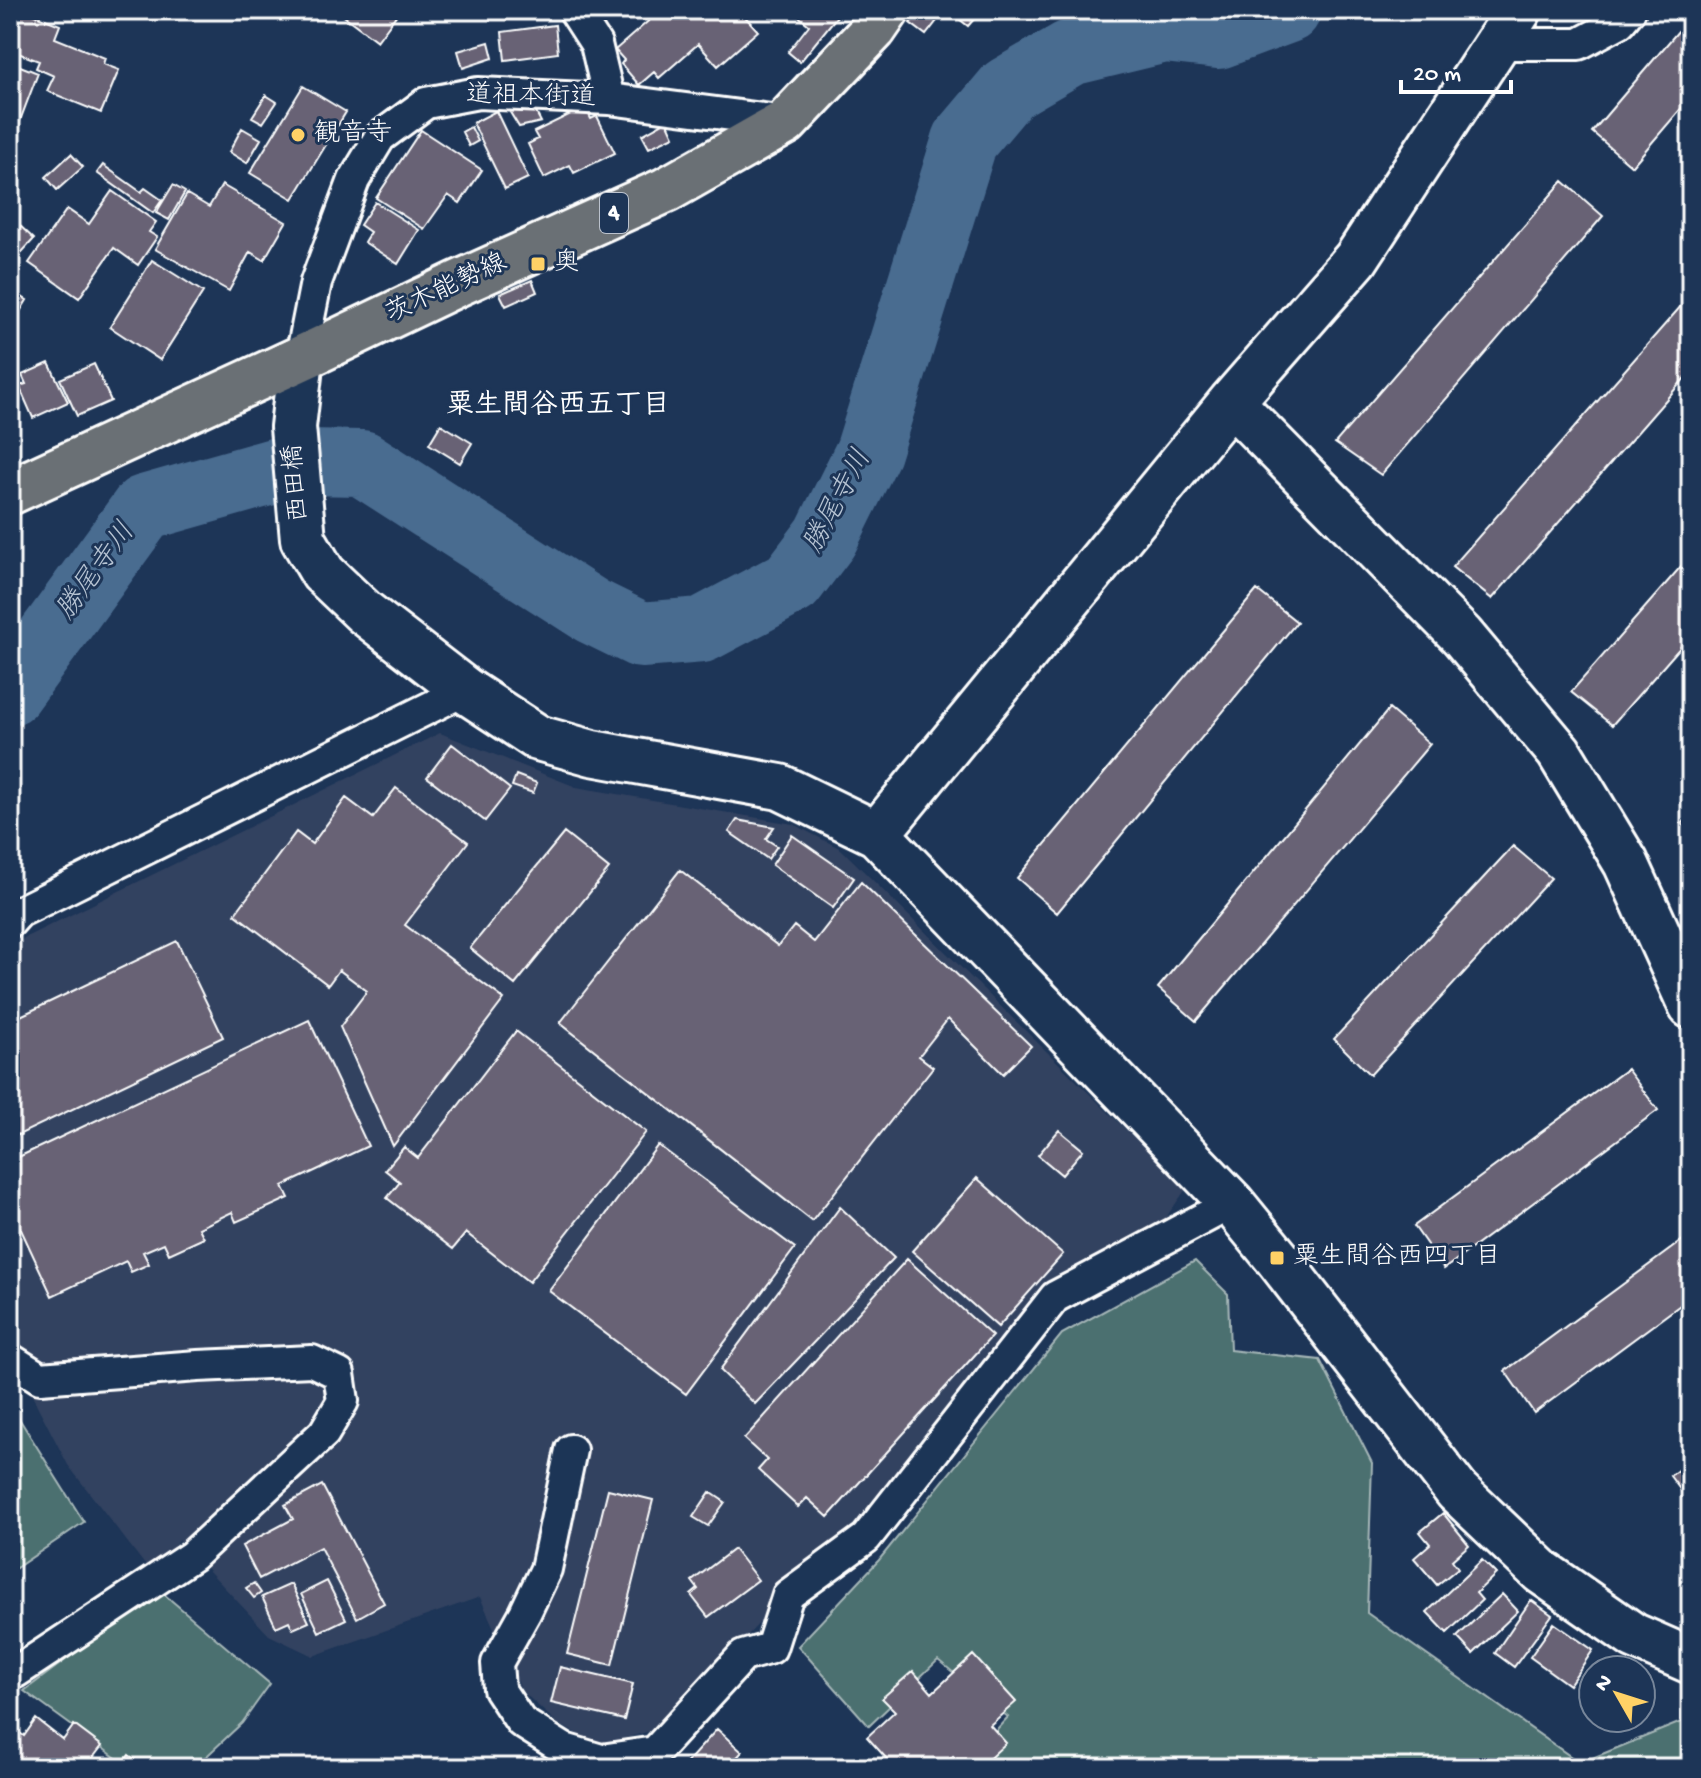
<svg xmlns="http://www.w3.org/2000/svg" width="1701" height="1778" viewBox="0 0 1701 1778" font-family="'Gochi Hand','Klee One',sans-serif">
<rect width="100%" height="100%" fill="#1d3557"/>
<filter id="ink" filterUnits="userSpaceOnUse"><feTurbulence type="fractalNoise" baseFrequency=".0125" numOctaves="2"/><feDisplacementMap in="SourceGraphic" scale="16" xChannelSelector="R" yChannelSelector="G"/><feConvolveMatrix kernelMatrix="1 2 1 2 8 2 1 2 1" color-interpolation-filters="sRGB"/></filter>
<g filter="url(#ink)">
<path fill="#334260" d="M 440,733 L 576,787 L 793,824 L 841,849 L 1186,1189 L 1162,1223 L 1051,1290 L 860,1526 L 773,1586 L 770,1612 L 657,1729 L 599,1746 L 557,1723 L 522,1691 L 480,1597 L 313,1656 L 269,1635 L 180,1540 L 149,1570 L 68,1465 L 10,1353 L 10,952 L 24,938 Z"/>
<path fill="#4c6f70" stroke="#a6b7b8" stroke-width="2" d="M 1195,1261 L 1228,1294 L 1230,1350 L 1320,1360 L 1372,1463 L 1367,1613 L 1580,1763 L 1691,1718 L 1691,1768 L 961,1768 L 1008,1717 L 938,1660 L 869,1726 L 798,1646 L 879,1560 L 1062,1334 Z
M 10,1404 L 84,1522 L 10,1572 Z
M 159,1590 L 270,1684 L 242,1723 L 194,1768 L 130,1768 L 24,1691 Z"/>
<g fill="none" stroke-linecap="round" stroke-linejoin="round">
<path stroke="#4a6c90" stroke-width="66" d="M 10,692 L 144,508 L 306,462 L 362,463 L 592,611 L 641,635 L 702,630 L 792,582 L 826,537 L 868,452 L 965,140 L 1008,89 L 1070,53 L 1165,30 L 1218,36 L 1288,10"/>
</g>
<path fill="#676275" stroke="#fff" stroke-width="2" d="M 12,10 L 23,10 L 60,25 L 55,38 L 105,58 L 103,64 L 119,70 L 101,113 L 47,91 L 54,76 L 36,68 L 39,61 L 10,50 L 10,14 Z
M 336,10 L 400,10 L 377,41 Z
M 500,10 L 518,10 L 506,18 Z
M 604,10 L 627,10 L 616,22 Z
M 661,10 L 739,10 L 758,31 L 718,66 L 698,44 L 659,78 L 654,72 L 639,85 L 621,64 L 624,60 L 615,50 Z
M 791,10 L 842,10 L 800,62 L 788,52 L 809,25 Z
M 921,10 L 939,10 L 943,13 L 926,35 L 910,23 Z
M 948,10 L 982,10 L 968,26 Z
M 1691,16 L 1691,97 L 1632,166 L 1592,132 Z
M 555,25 L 558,53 L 505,60 L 502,32 Z
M 489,42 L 493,58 L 463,68 L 458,51 Z
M 10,62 L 38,73 L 10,147 Z
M 303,86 L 346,112 L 293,199 L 250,173 Z
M 266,95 L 277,102 L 263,123 L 252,117 Z
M 533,107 L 541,122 L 519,127 L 508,109 Z
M 585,107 L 591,119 L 597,116 L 615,153 L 574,173 L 570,165 L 544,178 L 528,144 L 538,139 L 534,132 Z
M 496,111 L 528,178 L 505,189 L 473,123 Z
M 667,121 L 674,136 L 649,148 L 642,135 Z
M 471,127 L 478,141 L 469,146 L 462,132 Z
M 242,128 L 261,139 L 247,163 L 229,152 Z
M 421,130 L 482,170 L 460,203 L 448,195 L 424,229 L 376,198 Z
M 71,154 L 83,167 L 57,190 L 46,177 Z
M 103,165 L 141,192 L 145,188 L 162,200 L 153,213 L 97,173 Z
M 1563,181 L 1603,216 L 1381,475 L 1335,443 Z
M 173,185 L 185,192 L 169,220 L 156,213 Z
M 222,185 L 286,222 L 264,260 L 250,252 L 229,291 L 155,249 L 187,194 L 209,207 Z
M 112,191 L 156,222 L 149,232 L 157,237 L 138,265 L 114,248 L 79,298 L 29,263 L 67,209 L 89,224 Z
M 375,202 L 419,230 L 398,264 L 364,242 L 370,232 L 360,225 Z
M 17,223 L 34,239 L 11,264 L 10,230 Z
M 152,260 L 203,292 L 160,360 L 110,327 Z
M 532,280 L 537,292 L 506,306 L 500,294 Z
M 10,290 L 27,300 L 10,328 Z
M 1689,297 L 1691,299 L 1691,371 L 1492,599 L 1452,567 Z
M 49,363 L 68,402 L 33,418 L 19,386 L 26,384 L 22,375 Z
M 94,364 L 111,401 L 77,416 L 60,379 Z
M 441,424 L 472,443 L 460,463 L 429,444 Z
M 1691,555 L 1691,635 L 1612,725 L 1571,692 Z
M 1257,590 L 1297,622 L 1057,913 L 1017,878 Z
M 1389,709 L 1430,744 L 1196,1021 L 1158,988 Z
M 452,744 L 510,789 L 485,821 L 427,777 Z
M 516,775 L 537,783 L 533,793 L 512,786 Z
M 396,788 L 468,842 L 405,925 L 504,999 L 393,1146 L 340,1027 L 367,991 L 339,970 L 328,985 L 235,914 L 296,832 L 312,844 L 346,798 L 373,818 Z
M 1691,814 L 1691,832 L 1682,824 Z
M 737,820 L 774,827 L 766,839 L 777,846 L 768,859 L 729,832 Z
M 564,833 L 609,869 L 515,985 L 470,948 Z
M 792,835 L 854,878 L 833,908 L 772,865 Z
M 1513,846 L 1551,878 L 1370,1075 L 1334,1039 Z
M 680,870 L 778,946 L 794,926 L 814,942 L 861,882 L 1031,1046 L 1003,1074 L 948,1019 L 919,1056 L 933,1067 L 812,1221 L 560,1023 Z
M 177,941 L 223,1037 L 10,1139 L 10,1021 Z
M 309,1020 L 368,1146 L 283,1186 L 289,1198 L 236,1222 L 232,1212 L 199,1228 L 204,1238 L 169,1254 L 164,1243 L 143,1252 L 149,1264 L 131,1272 L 126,1261 L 52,1296 L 10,1206 L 10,1161 Z
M 516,1031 L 646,1132 L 529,1282 L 466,1233 L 453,1249 L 387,1198 L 400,1182 L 385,1170 L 404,1147 L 418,1158 Z
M 1627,1069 L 1658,1110 L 1444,1269 L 1414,1226 Z
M 1059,1130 L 1083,1150 L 1062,1175 L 1038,1155 Z
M 658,1145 L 795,1248 L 686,1394 L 549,1291 Z
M 977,1178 L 1063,1254 L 998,1327 L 912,1251 Z
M 840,1207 L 894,1258 L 755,1404 L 720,1370 Z
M 1691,1234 L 1691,1297 L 1534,1413 L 1505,1371 Z
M 907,1259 L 992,1336 L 828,1517 L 807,1498 L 798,1507 L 758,1470 L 767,1460 L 744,1439 Z
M 1691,1460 L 1691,1504 L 1670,1476 Z
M 322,1485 L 384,1603 L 357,1618 L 320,1547 L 259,1579 L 242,1546 L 293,1519 L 285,1505 Z
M 608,1489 L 653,1500 L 612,1665 L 567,1654 Z
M 710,1492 L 725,1502 L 708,1526 L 693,1517 Z
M 1443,1513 L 1469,1545 L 1452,1560 L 1458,1568 L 1437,1585 L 1414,1558 L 1430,1544 L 1420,1532 Z
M 734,1549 L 758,1580 L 708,1617 L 691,1595 L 698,1589 L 692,1581 Z
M 1482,1560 L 1496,1574 L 1476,1593 L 1482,1600 L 1447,1633 L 1427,1612 Z
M 327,1581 L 346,1619 L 319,1632 L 301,1594 Z
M 254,1583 L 261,1593 L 254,1598 L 246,1588 Z
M 291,1584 L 309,1622 L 293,1629 L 289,1621 L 276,1627 L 262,1597 Z
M 1502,1594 L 1518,1611 L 1473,1654 L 1457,1637 Z
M 1531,1600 L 1552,1615 L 1514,1667 L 1495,1653 Z
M 1554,1623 L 1593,1650 L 1569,1685 L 1530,1657 Z
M 973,1655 L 1016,1702 L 990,1725 L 1006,1743 L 979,1768 L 963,1768 L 953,1756 L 941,1768 L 927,1768 L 922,1762 L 916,1768 L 913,1768 L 908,1763 L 903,1768 L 895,1768 L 867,1737 L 895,1711 L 882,1698 L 913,1671 L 932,1693 Z
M 560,1667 L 633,1684 L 624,1720 L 551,1703 Z
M 36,1719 L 63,1740 L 74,1725 L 102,1746 L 85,1768 L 10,1768 L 10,1740 L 17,1731 L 24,1736 Z
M 717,1729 L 742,1752 L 727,1768 L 682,1768 Z
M 129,1755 L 145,1767 L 144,1768 L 119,1768 Z"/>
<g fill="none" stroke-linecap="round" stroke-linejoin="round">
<defs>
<path id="street" d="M 574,10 L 596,44 L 609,99
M 1496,44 L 1579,44 L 1620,22 L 1630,10
M 301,358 L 316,282 L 354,180 L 380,137 L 426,103 L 478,93 L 609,99 L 786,122
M 10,922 L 19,912 L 465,690
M 10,1359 L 40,1378 L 198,1366 L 312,1361 L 339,1374 L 343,1401 L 324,1433 L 192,1556 L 16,1672
M 571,1450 L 546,1569 L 525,1613 L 497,1663 L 499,1689 L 521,1722 L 564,1749 L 601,1760 L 655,1752 L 743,1656 L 771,1648 L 788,1595 L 866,1538 L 1055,1297 L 1232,1203"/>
<path id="secondary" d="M 301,358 L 293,427 L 303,539 L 323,573 L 364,612 L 465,690 L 538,738 L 592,753 L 780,787 L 877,834 L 1232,1203 L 1277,1258 L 1457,1491 L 1542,1572 L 1634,1636 L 1691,1661
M 1231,402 L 1462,636 L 1559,752 L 1626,863 L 1691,1006
M 877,834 L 1231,402 L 1356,259 L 1519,10"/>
<path id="primary" d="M 10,492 L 321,349 L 457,284 L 666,190 L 786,122 L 874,29 L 887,10"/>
</defs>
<use href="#street" stroke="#fff" stroke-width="36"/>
<use href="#secondary" stroke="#fff" stroke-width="50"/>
<use href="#primary" stroke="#fff" stroke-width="50"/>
<use href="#street" stroke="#1d3557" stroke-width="30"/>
<use href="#secondary" stroke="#1d3557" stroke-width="44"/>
<use href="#primary" stroke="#6a7074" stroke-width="44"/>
</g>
</g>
<g fill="#ffd166" stroke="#1d3557" stroke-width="3">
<circle cx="298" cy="135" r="8"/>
<rect x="530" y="256" width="16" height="16" rx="4"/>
<rect x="1269" y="1250" width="16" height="16" rx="4"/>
</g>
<g text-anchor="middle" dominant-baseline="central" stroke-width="6" stroke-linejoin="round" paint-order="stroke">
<rect fill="#1d3557" stroke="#bbc2cd" stroke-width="2" x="600" y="193" width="28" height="40" rx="6"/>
<g font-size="24" font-weight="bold" fill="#fff">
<text x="614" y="213">4</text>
</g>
<g font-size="26" fill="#fff" stroke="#1d3557">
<text transform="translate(531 98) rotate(1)">道祖本街道</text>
<text transform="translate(447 290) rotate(-25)">茨木能勢線</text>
<text transform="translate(298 483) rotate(-95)">西田橋</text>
</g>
<g font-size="26" fill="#fff" stroke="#1d3557" text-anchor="start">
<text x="314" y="135">観音寺</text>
<text x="554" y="264">奥</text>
<text x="1293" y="1258">粟生間谷西四丁目</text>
</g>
<g font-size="28" font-weight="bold" fill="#fff" stroke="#1d3557">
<text x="558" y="406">粟生間谷西五丁目</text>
</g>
<g font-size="28" font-style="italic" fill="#b7c4d3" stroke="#1d3557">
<text transform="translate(839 502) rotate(-62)">勝尾寺川</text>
<text transform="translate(97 572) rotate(-54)">勝尾寺川</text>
</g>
</g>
<rect width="1701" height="1778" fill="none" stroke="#1d3557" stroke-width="40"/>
<rect x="20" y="20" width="1661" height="1738" fill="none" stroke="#fff" stroke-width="3" filter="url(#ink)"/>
<g transform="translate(1617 1694) rotate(309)"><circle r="38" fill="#1d3557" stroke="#77869a" stroke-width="2"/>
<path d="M0-6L14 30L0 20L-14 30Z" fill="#ffd166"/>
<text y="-12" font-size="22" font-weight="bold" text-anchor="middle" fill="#ffffff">N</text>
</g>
<path d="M1401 80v12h110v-12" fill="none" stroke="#ffffff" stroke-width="4"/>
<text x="1413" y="80" font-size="24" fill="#ffffff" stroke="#1d3557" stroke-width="6" paint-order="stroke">20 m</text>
</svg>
